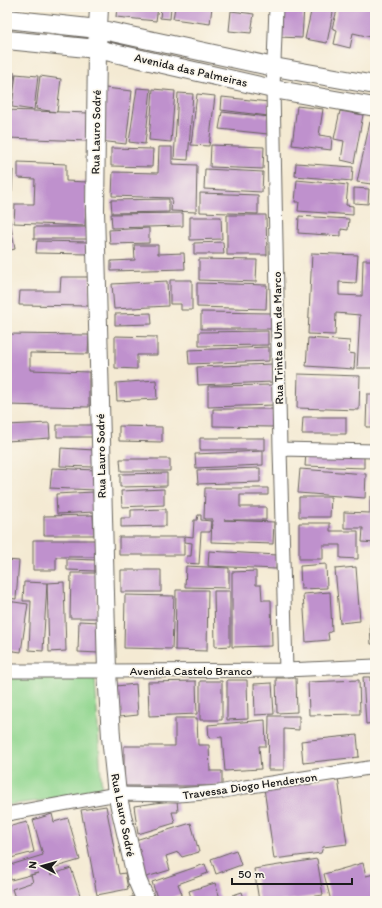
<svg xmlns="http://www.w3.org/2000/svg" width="382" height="908" viewBox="0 0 382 908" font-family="Itim,sans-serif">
<rect width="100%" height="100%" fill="#fbf7ec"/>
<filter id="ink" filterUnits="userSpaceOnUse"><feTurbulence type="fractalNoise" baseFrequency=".025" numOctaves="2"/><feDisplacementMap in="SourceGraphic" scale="8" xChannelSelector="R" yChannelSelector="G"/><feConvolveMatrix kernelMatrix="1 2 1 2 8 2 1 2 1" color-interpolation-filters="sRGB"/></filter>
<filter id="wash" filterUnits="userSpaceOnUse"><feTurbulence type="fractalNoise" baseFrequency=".012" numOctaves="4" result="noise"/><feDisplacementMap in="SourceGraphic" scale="16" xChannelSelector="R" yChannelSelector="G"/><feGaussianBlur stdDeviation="0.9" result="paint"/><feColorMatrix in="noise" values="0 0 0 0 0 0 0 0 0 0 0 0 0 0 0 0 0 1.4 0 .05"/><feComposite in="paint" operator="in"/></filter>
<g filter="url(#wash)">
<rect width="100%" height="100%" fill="#f4ead3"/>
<path fill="#91d68f" stroke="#567956" d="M 7,676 L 95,679 L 102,793 L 7,805 Z"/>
<g id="blocks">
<path fill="#bf91cd" d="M 117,7 L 158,7 L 156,21 L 116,17 Z
M 161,7 L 171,7 L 170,19 L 160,18 Z
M 175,7 L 212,7 L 210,24 L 173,19 Z
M 223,7 L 250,7 L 250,11 L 223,8 Z
M 281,7 L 304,7 L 302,38 L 279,37 Z
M 312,7 L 334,7 L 327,43 L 305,39 Z
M 338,7 L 375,7 L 375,38 L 353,33 L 350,48 L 334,44 L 337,30 L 332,28 Z
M 231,11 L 254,14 L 251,33 L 229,31 Z
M 7,72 L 15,73 L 10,104 L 7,104 Z
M 16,74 L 38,76 L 34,110 L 12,107 Z
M 40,76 L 61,79 L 57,112 L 36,109 Z
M 105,88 L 132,91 L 126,144 L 99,141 Z
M 137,88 L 151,89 L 145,144 L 129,142 Z
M 153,89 L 175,91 L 171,142 L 149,140 Z
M 178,93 L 193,94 L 188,160 L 174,159 Z
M 197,94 L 215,96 L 209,146 L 191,145 Z
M 222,97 L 269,102 L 268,116 L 221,110 Z
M 297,106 L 323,109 L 319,135 L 332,137 L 331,150 L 292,145 Z
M 7,110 L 88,113 L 87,141 L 7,138 Z
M 340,111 L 363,115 L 354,163 L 341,160 L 344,141 L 334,139 Z
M 222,112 L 270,117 L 268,134 L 219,129 Z
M 370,122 L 375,123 L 375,165 L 371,184 L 357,182 Z
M 211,145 L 264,147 L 263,169 L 210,167 Z
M 159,147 L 172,147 L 172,164 L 197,165 L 196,212 L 171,211 L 172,198 L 112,196 L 113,172 L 158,173 Z
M 111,148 L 153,149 L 152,167 L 111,166 Z
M 18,162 L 66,164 L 66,181 L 87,182 L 85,226 L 14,223 L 15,204 L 34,204 L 35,179 L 18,178 Z
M 296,163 L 353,167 L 352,181 L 295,176 Z
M 205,169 L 263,172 L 262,192 L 204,189 Z
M 7,170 L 13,170 L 12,192 L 7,191 Z
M 297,180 L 348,185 L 346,205 L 353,206 L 353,215 L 298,211 L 299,202 L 295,202 Z
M 354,188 L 369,189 L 368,204 L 354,203 Z
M 200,193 L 258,195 L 258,214 L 200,212 Z
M 169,199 L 169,212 L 112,213 L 111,200 Z
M 374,202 L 375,202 L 375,213 L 372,213 Z
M 183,213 L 183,226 L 112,228 L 111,214 Z
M 227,215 L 266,215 L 267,255 L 227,255 Z
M 9,216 L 15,249 L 7,251 L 7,217 Z
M 299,216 L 349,219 L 348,230 L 341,229 L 341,236 L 298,233 Z
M 190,217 L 221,217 L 222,239 L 190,240 Z
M 34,227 L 87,227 L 87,239 L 34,239 Z
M 149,228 L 149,243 L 110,244 L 109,230 Z
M 37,241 L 89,242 L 89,254 L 36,253 Z
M 223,242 L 224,254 L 194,254 L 194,243 Z
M 134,245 L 158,245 L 158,254 L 184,253 L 185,269 L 111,271 L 111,261 L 135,260 Z
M 312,253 L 358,255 L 356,283 L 339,282 L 339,295 L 362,296 L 363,260 L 375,260 L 375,368 L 357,368 L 360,315 L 336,313 L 335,335 L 308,334 Z
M 199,259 L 257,260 L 256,282 L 199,280 Z
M 61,277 L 90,277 L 90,306 L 19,305 L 20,291 L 60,291 Z
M 170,280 L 192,280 L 192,310 L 181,310 L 181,304 L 170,304 Z
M 167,281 L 168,306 L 114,309 L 112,284 Z
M 197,283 L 267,285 L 266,309 L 197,307 Z
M 201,312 L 272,313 L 272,329 L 201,329 Z
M 151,313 L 152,324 L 115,325 L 115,314 Z
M 268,331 L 268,345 L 199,346 L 199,332 Z
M 7,334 L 89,335 L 88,354 L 30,353 L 30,370 L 89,372 L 89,407 L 7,405 Z
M 115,336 L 157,337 L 157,355 L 137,355 L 137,369 L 115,368 Z
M 308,338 L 350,341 L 349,353 L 355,354 L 354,369 L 306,366 Z
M 269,347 L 269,361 L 189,364 L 188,350 Z
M 272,364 L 273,382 L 198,385 L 197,367 Z
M 298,374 L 360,376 L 359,410 L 297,408 Z
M 156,380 L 157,399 L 117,401 L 116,383 Z
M 273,385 L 274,405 L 208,407 L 208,386 Z
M 367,394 L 375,394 L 375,427 L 366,427 Z
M 213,409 L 273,409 L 273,427 L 213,426 Z
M 303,417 L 346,417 L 346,434 L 302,434 Z
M 49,423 L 50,438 L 7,441 L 7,425 Z
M 57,425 L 93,425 L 93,437 L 57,437 Z
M 119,426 L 162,427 L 162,442 L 119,441 Z
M 200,438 L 265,438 L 265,450 L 200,450 Z
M 61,448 L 94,450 L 93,467 L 60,466 Z
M 263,451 L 263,465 L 196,468 L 195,454 Z
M 306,453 L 364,455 L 364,468 L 305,466 Z
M 120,459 L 170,459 L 170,471 L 121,471 Z
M 52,468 L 96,470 L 95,490 L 50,488 Z
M 260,468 L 260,482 L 198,484 L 197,470 Z
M 300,469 L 366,474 L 365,498 L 298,493 Z
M 167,473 L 167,486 L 120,487 L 120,474 Z
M 205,488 L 268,488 L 268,495 L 240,495 L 240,507 L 266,507 L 266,520 L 224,520 L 274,522 L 273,544 L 211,542 L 212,519 L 204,519 Z
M 164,489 L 164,505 L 122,507 L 121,491 Z
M 93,492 L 94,512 L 57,514 L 56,494 Z
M 299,497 L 331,497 L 330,517 L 299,517 Z
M 370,497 L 375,497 L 375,543 L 362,542 L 363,528 L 344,528 L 344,512 L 370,513 Z
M 166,509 L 166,526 L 121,527 L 121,518 L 131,518 L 131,510 Z
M 93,515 L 94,535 L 44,535 L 44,516 Z
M 198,515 L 201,515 L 201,520 L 211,521 L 210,532 L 201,532 L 199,564 L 186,563 L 187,556 L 191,556 L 192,543 L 185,542 L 185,536 L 193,537 L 194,520 L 197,520 Z
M 299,523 L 330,523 L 330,531 L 358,531 L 358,559 L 340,558 L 340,545 L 323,545 L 323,559 L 299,559 Z
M 119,537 L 184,537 L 184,555 L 119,555 Z
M 33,540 L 97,540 L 97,557 L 56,557 L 56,570 L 33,570 Z
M 209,551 L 277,555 L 276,569 L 208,566 Z
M 67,559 L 96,560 L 96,571 L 67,570 Z
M 7,560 L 19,561 L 16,599 L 7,598 Z
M 326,564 L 327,588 L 301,589 L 300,566 Z
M 186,566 L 229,568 L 229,588 L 185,587 Z
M 356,567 L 360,621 L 340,623 L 335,569 Z
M 121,570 L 161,570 L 161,592 L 121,592 Z
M 256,571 L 256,585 L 261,585 L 262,600 L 271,600 L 272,646 L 232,647 L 232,572 Z
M 71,573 L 97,573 L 97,618 L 70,618 Z
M 24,582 L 47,583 L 43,651 L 29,650 L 31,601 L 23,601 Z
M 64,582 L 66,651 L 49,652 L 47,583 Z
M 176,590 L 208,590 L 207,651 L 175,650 Z
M 214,591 L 230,591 L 230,646 L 215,647 Z
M 330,592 L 332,631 L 328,633 L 329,640 L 306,642 L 303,594 Z
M 125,595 L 174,596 L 172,649 L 124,648 Z
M 7,601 L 28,604 L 21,652 L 7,650 Z
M 79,621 L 100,622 L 99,653 L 78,652 Z
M 370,624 L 375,624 L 375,644 L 371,644 Z
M 363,677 L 370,677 L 370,681 L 375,681 L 375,723 L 366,724 Z
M 276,678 L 296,678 L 297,712 L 277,713 Z
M 227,680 L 247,680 L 248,719 L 227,720 Z
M 359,680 L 360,714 L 309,715 L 308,682 Z
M 196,681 L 197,714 L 149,716 L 148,682 Z
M 200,681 L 222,681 L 222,720 L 200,720 Z
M 272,683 L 274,714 L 255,715 L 254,684 Z
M 136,684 L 138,715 L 119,717 L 116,686 Z
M 269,716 L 299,716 L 299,730 L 284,729 L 284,770 L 268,770 Z
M 175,718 L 197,718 L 198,745 L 209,745 L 210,771 L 222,771 L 222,786 L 124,786 L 124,746 L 175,746 Z
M 265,720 L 266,746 L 259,746 L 261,769 L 225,771 L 222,737 L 209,738 L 208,725 Z
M 357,735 L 359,757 L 303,763 L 301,741 Z
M 338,778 L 347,844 L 323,847 L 321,853 L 274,859 L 264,788 Z
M 177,800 L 178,812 L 172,812 L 175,823 L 138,834 L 134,806 Z
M 106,806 L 119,874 L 125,873 L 128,889 L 97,895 L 81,810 Z
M 52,814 L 54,822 L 68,818 L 80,860 L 49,869 L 51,875 L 71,868 L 82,901 L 16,901 L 12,889 L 33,882 L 31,875 L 38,873 L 11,880 L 7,866 L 43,855 L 33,820 Z
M 27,822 L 34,852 L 7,859 L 7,827 Z
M 191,823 L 199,852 L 182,857 L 178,852 L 166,856 L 170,870 L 143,878 L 132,841 Z
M 236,850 L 241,865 L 216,874 L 211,859 Z
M 317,859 L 323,895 L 284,901 L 259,901 L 254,869 Z
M 363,863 L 366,876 L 374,874 L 375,901 L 331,901 L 324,874 Z
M 205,864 L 208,873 L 178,884 L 182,894 L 162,901 L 158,901 L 152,882 Z
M 215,883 L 221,901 L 192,901 L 189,891 Z
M 242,892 L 245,901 L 235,901 L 233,895 Z
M 134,896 L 136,901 L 123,901 Z"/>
</g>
</g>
<g filter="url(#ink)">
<use href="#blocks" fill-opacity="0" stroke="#68645c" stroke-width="1"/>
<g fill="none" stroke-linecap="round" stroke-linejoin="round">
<defs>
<path id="street" d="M 276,7 L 273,89 L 280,449 L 286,670
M 280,449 L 375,451
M 7,671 L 107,671 L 286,670 L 375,666
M 7,814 L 117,794 L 178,795 L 219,792 L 245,787 L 375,767"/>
<path id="secondary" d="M 99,7 L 97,49 L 95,210 L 107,671 L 111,737 L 117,794 L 137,880 L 146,901
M 7,19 L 98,29 L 274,67 L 375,85
M 7,40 L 97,49 L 273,89 L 375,107"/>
</defs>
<use href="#street" stroke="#68645c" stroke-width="15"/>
<use href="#secondary" stroke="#68645c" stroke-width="20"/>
<use href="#street" stroke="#fff" stroke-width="13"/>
<use href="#secondary" stroke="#fff" stroke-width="18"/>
</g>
</g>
<g text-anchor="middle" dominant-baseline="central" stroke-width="3.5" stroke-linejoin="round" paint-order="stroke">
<g font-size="12" fill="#1c1c1c" stroke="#fbf7ec">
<text transform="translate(191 70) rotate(13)">Avenida das Palmeiras</text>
<text transform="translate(96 132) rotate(-89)">Rua Lauro Sodré</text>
<text transform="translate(278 338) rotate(-91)">Rua Trinta e Um de Marco</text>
<text transform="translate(101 456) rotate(-91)">Rua Lauro Sodré</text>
<text x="191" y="671">Avenida Castelo Branco</text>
<text transform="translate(250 786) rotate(-8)">Travessa Diogo Henderson</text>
<text transform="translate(123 815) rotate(79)">Rua Lauro Sodré</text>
</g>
</g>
<rect width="382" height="908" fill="none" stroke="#fbf7ec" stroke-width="24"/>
<g transform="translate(42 866) rotate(276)" stroke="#fbf7ec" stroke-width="3" paint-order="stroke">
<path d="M0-3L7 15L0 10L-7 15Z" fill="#1c1c1c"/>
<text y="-6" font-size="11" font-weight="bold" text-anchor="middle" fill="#1c1c1c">N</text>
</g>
<path d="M232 878v6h120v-6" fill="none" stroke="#1c1c1c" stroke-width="2"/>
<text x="238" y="878" font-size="12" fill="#1c1c1c" stroke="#fbf7ec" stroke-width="3" paint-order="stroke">50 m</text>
</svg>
